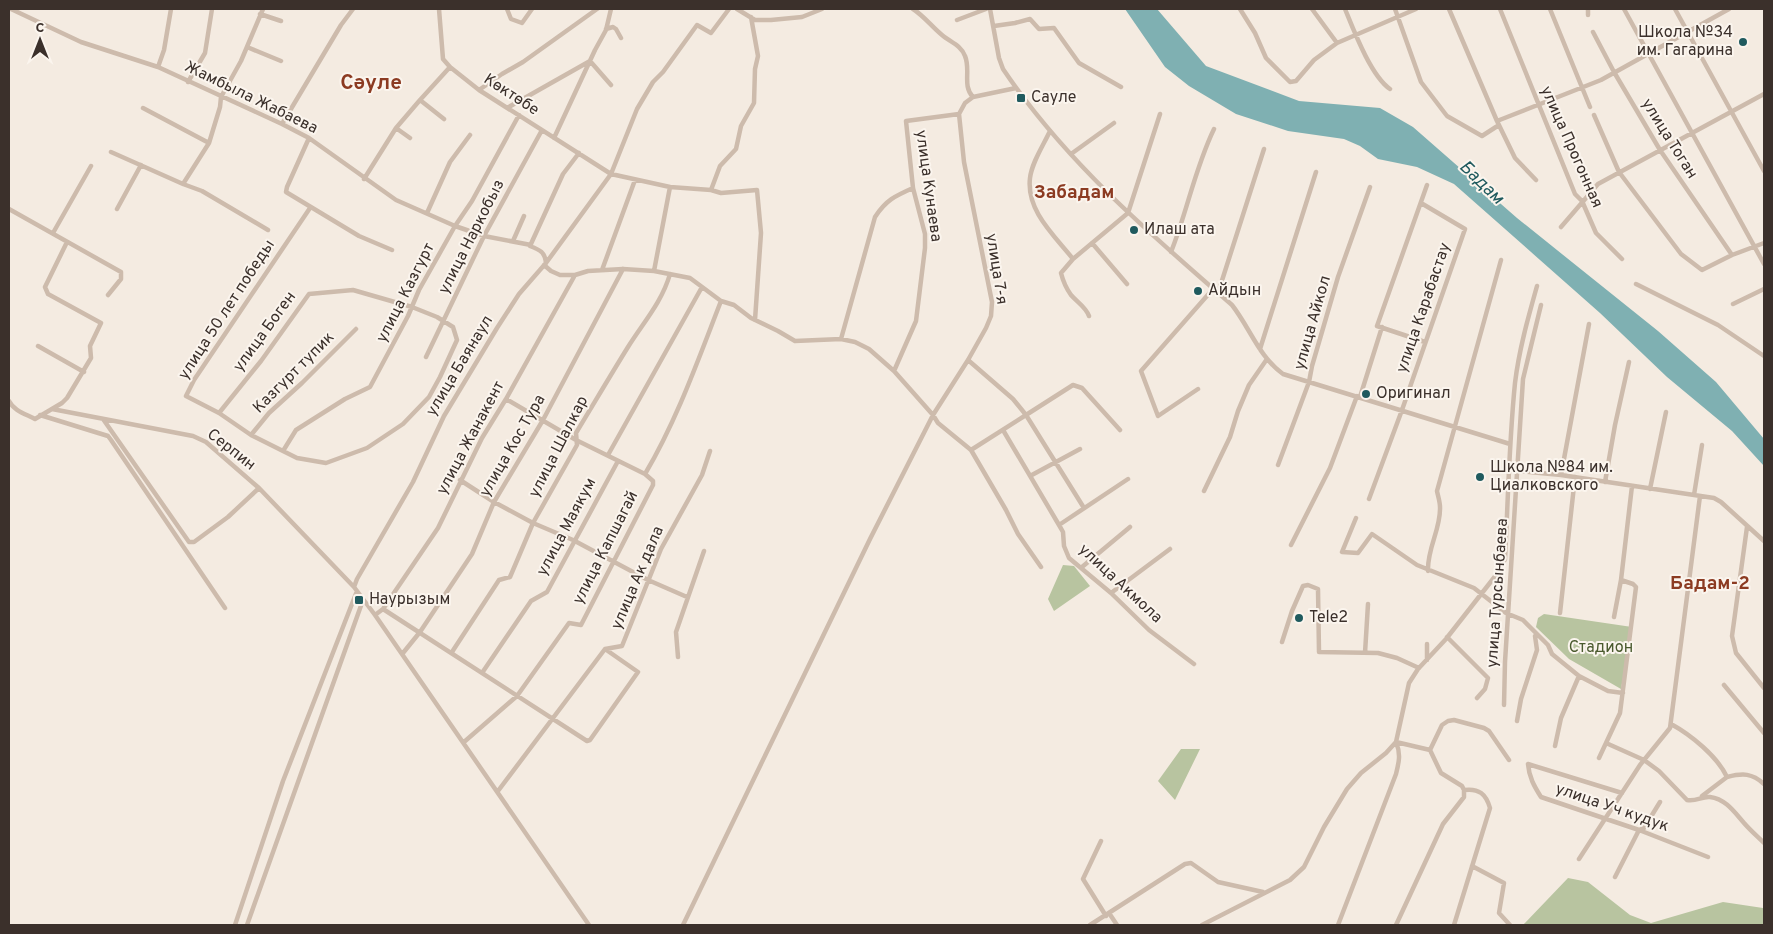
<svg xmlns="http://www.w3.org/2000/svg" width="1773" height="934" viewBox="0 0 1773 934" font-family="Overpass,sans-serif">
<rect width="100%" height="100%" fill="#f4ebe1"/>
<path fill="#b8c4a0" d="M 1063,565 L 1074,566 L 1090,586 L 1054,611 L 1048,599 Z
M 1544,614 L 1632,627 L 1621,689 L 1569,659 L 1536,627 L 1538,618 Z
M 1181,749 L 1200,749 L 1175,800 L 1158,781 Z
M 1568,878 L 1588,882 L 1630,915 L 1651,923 L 1723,902 L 1763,908 L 1764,925 L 1523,925 Z"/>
<path fill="#7fb0b2" d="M 1125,9 L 1157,9 L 1206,66 L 1299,101 L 1380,108 L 1413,127 L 1517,218 L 1658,331 L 1716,382 L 1764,439 L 1764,466 L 1732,431 L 1667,377 L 1600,313 L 1454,184 L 1417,167 L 1378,159 L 1360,146 L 1344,139 L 1288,131 L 1236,114 L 1189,86 L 1165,67 Z"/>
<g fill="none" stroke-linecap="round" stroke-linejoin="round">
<path stroke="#cdbbac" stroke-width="4.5" d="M 11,9 L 81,42 L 158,67 L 282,124 L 309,138 L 396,200 L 455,226 L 484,236 L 531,245 L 530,246 C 540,250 545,252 546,263
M 439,9 L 443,59 L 450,67 L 479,90 L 611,174 L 670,187 L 654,271
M 507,9 L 511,19 L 522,23 L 532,9
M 737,9 L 755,20 L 771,20 L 802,17 L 822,9
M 990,9 L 999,58 L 1003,69 C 1065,161 1149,233 1232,305 C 1250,328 1259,357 1283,374 L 1510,444
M 1240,9 L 1255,33 L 1266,58 L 1290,82 L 1296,81 L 1314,60 L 1337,43 L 1416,9
M 1312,9 L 1337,43
M 1345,9 C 1354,31 1371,76 1390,89
M 1395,9 L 1421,82 L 1447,116 L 1482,136 L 1499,125
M 1449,9 L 1497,121 L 1515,158 L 1536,180
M 1500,9 L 1575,194 L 1582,201 L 1596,233 L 1622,259
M 1550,9 L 1590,107
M 1588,9 L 1588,15
M 1624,9 L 1764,264
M 1675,9 L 1764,171
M 260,14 L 281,21
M 957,20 L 986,9
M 994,26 L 1015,23 L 1030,19 L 1039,29 L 1054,28 L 1079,63 L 1121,87
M 606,29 L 613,27 L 616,29 L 621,38
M 1593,32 L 1614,72 L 1660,150 L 1732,255
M 247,47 L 281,61
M 158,67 L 164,50 L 171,9
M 188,82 L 205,53 L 212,9
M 479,90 L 502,74 L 523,62 L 597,9
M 973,97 L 1016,88
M 507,108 L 590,61 L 611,85
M 1594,115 L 1619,172 L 1681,254 L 1702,270 L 1732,255 L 1764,243
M 444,119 L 420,100 L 450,67
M 1497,121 L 1601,80 L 1729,9
M 282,124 L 341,25 L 353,9
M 1050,131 C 1043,146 1032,162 1030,178 C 1026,211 1055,236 1073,259 L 1061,273 C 1063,281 1066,288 1071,295 C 1077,302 1086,307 1089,316
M 309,138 L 287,187 L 286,192 L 359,236 L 392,250
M 410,138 L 396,128 L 420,100
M 554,138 L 595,50 L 606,30 L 611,9
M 209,143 L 220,107 L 221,97 L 241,61 L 263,9
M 111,152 L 183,184 L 209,143 L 143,108
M 1071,154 L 1114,123
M 364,179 L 396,128
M 183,184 L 202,191 L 268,230
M 670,187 L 711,190 L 721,193 L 757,190 L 761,233 L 755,320
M 711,190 L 720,166 L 736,149 L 741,126 L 754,103 L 755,69 L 758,56 L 751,17
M 9,209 L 121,272 L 121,279 L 108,295
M 117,209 L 141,165
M 427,213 L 450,162 L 470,135
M 1561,227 L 1598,184 L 1764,94
M 53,233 L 91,166
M 513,241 L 524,216
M 1092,243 L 1127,284
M 530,246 L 563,174 L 579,153
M 1171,252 C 1187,212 1195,168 1214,129
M 1073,259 L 1128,213 L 1160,114
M 544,265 L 551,271 L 560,275 L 575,275 L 588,271 L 623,269 L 654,271 L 690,278 L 721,301 L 734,305 L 751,318 L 778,331 L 795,341 L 841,339 L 855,342 L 869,349 L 894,371 L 916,321 L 925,248 L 925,234 L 913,188 L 906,121 L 959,114 L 965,103 L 973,97 C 962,86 971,70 965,56 C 961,45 950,42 942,35 C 932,27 924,16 913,9
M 602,270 L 635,180
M 1636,284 L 1718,325 L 1764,356
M 353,290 L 412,307 L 437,317 L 453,327 L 457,340 L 440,377 L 429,397 L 403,424 L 367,448 L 326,463 L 297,458 L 251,435 L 219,413 L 261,361 L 309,294 Z
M 1218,293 L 1264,149
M 1733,304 L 1764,289
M 841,339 L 875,217 C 886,200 895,196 913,188
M 1425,342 L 1377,326 L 1427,185
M 38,346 L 84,372
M 1260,349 L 1316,172
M 426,357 L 484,236 L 542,130
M 968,360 L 1013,399 L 1026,415 L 1073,385 L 1082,388 L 1120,430
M 894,371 L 933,415 L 968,360 L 986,328 L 991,316 L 992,302 L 964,162 L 959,114
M 1198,389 L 1158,416 L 1141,371 L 1213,289
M 1360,397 L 1382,327
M 506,399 L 576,440 L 645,474
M 9,401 C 14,411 26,414 35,419 L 62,403 L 67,398 L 91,358 L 90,346 L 101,323 L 48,294 L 45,287 L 67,242
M 52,409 L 193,436 L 206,442 L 259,488 L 354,587 L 375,615 L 589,925
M 219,413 L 186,396 L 194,380 L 310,208
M 40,415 L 108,436 L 111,440 L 225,608
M 103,419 L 189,542 L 194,542 L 228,517 L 259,488
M 1003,430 L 1059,525 L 1063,532 L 1064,546 L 1069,558 L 1111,593 L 1149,630 L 1194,664
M 251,435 L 269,413 L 302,383 L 356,329
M 971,450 L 1026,415 L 1084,508
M 283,451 L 296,430 L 345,399 L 370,387 L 408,316 L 419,290 L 455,226 L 472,201 L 519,115
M 608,455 L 702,287
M 1278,465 L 1309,382 L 1312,366 L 1338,277 L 1370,187
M 1510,470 L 1561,475 L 1714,498 L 1721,502 L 1764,541
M 1561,475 L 1589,324
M 1030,476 L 1080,449
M 460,480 L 494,502 L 533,523 L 573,540 L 648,580 L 687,597
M 1605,482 L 1615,425 L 1629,362
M 1650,489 L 1666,412
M 1204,491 L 1230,437 L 1238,411 L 1249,385 L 1267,359
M 1694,495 L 1702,445
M 1369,499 L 1402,410 L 1465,229 L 1421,203
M 1356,518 L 1342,552 L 1358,553 L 1372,534 L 1417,565 L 1474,588 L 1506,613 L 1523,620 L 1548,645 L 1552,654 L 1579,676 L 1608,691 L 1623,693
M 1059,525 L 1128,479
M 1747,527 L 1732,636 L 1736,653 L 1764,688
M 1291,545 L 1330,468 L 1357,396
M 1082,567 L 1130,527
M 1428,571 C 1427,548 1441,529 1440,507 C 1440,502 1438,496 1437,491 L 1501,260
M 354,587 L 357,579 L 413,482 L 444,416 L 497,328 L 519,294 L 546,263 L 611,174 L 637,109 L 653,82 L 663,72 L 697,25 L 711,33 L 729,9
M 1111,593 L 1170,549
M 383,609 L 438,528 L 482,438 L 506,399 L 575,275
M 1560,613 L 1575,477
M 375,615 L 383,609 L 587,741 L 590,740 L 638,672 L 605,649
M 1614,617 L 1621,580 L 1632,486
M 1447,637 L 1488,678 L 1485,689 L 1477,698
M 1282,642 L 1292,611 L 1303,586 L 1308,585 L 1318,589 L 1319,652 L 1378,653 L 1397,658 L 1419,668
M 1427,644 L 1427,660
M 452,652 L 499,580 L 510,577 L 533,523 L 577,445 L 576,433 C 593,405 610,376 628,347 C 643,323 662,302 670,274
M 403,653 L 420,632 L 472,554 L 494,502 L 543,420 L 623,269
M 1365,653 L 1368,604
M 678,657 L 676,632 L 704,551
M 482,673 L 531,601 L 547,592 L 618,461
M 1724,685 L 1764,733
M 1504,705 L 1505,662 L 1523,379 L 1541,305
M 1517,721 L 1521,699 L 1537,650 L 1535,636
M 1671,724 C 1691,735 1717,756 1727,777 C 1743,773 1752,773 1764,784
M 464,742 L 517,696 L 569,623 L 581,625 L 653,485 L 653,481 L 645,474 C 677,420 698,360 721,301
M 1396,742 L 1430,750 L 1441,773 L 1462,786 L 1464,790 L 1464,797 L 1443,824 L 1396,925
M 1606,743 L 1644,760 L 1659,771 L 1687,800 C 1696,802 1702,796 1710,797 C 1726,799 1735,813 1744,823 C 1750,830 1758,837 1764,843
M 1555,746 L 1561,718 L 1579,676
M 1430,750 L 1442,725 L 1448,721 L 1454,720 L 1484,728 L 1489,731 L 1509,760
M 1599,758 L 1620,713 L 1636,587 L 1633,584 L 1621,580
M 498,791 L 605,649 L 622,646 L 661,549 L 702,475 L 710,451
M 1622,793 L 1528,764 C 1529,777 1534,786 1541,797 L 1639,830 L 1708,857
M 1702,796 L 1727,777
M 1101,841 L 1083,879 L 1106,916
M 1579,859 L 1640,765 L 1670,728 L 1700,496
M 1472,866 L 1504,883 L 1499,913 L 1510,925
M 1615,877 L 1639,830 L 1644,828 L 1660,802
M 1109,913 L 1117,925
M 235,925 L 283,781 L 357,591
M 247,925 L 363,600
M 683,925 L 870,539 L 933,415 L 938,423 L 971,450 L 1006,510 L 1018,534 L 1041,567
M 1090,925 L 1185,864 L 1191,863 L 1218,882 L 1263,892
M 1202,925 L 1290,880 L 1304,867 L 1324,827 L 1347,789 L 1361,773 L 1386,753 L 1396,742 L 1409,683 L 1418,669 L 1446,639 L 1500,570 L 1505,559 C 1508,501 1509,442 1515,383 C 1519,350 1528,318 1537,286
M 1338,925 L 1396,774 C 1399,762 1401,754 1396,742
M 1454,925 L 1490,808 C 1486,794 1479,788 1464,790"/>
</g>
<g fill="#1f5a5e" stroke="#fbf5ee" stroke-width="2">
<circle cx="1743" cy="42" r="5"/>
<rect x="1016" y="93" width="10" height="10" rx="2.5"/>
<circle cx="1134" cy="230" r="5"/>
<circle cx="1198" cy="291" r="5"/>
<circle cx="1366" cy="394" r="5"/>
<circle cx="1480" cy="477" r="5"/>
<rect x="354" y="595" width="10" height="10" rx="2.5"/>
<circle cx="1299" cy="618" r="5"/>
</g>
<g text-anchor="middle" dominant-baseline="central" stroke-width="4" stroke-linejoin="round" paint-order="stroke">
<g font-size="16" fill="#3b302b" stroke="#fbf5ee" text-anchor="start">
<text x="1733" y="33" text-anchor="end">Школа №34<tspan x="1733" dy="18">им. Гагарина</tspan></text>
<text x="1031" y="98">Сауле</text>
<text x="1144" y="230">Илаш ата</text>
<text x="1208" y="291">Айдын</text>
<text x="1376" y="394">Оригинал</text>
<text x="1490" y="468">Школа №84 им.<tspan x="1490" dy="18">Циалковского</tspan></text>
<text x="369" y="600">Наурызым</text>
<text x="1309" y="618">Tele2</text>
</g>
<g font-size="16" fill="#3b302b" stroke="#fbf5ee">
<text transform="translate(511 95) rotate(33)">Көктөбе</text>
<text transform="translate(251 98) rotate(26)">Жамбыла Жабаева</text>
<text transform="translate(1669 139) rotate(58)">улица Тоган</text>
<text transform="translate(1571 147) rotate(66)">улица Прогонная</text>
<text transform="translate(928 186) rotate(82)">улица Кунаева</text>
<text transform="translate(472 237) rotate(-63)">улица Наркобыз</text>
<text transform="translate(996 269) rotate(81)">улица 7-я</text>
<text transform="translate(406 293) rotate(-63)">улица Казгурт</text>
<text transform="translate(1424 308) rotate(-71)">улица Карабастау</text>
<text transform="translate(227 310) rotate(-57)">улица 50 лет победы</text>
<text transform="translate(1313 323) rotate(-74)">улица Айкол</text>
<text transform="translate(265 332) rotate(-54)">улица Боген</text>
<text transform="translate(460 366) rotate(-59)">улица Баянаул</text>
<text transform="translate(294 373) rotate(-45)">Казгурт тупик</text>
<text transform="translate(471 438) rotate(-62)">улица Жанакент</text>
<text transform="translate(513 446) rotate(-60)">улица Кос Тура</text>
<text transform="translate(559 447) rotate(-63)">улица Шалкар</text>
<text transform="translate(231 450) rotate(38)">Серпин</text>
<text transform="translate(567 527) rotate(-62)">улица Маякум</text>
<text transform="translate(606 548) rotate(-63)">улица Капшагай</text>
<text transform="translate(638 578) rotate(-67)">улица Ак дала</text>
<text transform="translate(1120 584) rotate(43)">улица Акмола</text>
<text transform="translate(1498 593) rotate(-86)">улица Турсынбаева</text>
<text transform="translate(1612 808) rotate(19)">улица Уч кудук</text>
</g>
<g font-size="16" fill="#4a5a2e" stroke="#fbf5ee">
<text x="1601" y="648">Стадион</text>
</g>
<g font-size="18" font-style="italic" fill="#1f5a5e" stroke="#fbf5ee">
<text transform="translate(1481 183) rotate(44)">Бадам</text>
</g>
<g font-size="19" font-weight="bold" fill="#8c3b22" stroke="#fbf5ee">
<text x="1074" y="193">Забадам</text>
<text x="1710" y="584">Бадам-2</text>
</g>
<g font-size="21" font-weight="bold" fill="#8c3b22" stroke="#fbf5ee">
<text x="371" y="83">Сәуле</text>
</g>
</g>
<rect width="1773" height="934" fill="none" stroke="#3b302b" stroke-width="20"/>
<g transform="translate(40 40)" stroke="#fbf5ee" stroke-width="4" paint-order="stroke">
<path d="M0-4L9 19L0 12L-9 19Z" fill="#3b302b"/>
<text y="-8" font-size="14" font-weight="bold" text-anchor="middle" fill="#3b302b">С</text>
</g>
</svg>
